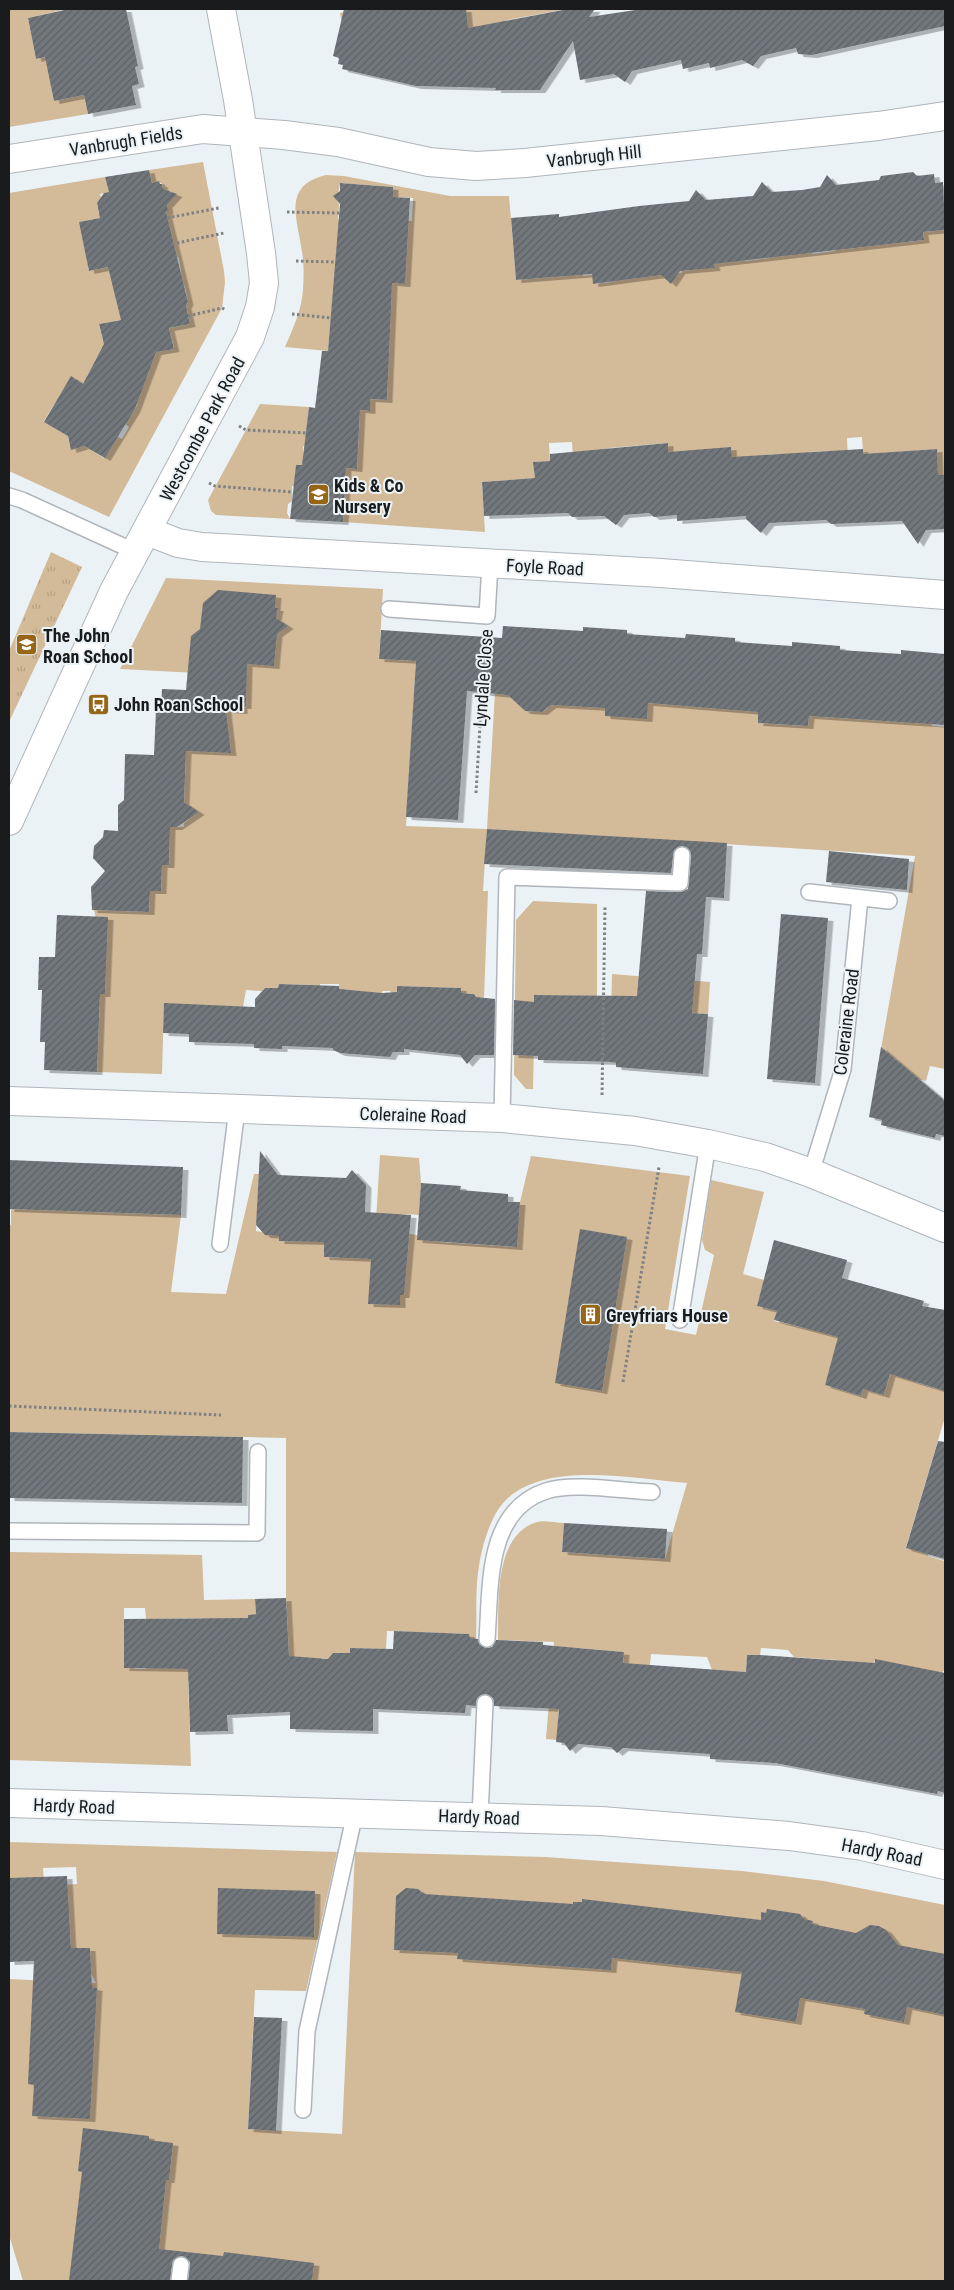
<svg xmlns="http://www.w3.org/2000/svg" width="954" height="2290" viewBox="0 0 954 2290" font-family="'Roboto Condensed',sans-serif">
<defs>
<pattern id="grass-tufts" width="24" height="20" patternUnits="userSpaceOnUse" patternTransform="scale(1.25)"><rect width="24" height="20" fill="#d3ba98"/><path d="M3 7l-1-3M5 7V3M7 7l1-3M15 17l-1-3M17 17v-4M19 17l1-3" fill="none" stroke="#b59f83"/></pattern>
<pattern id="building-hatch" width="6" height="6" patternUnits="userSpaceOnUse" patternTransform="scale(1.25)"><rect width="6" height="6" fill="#72777c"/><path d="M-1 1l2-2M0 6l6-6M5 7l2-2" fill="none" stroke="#5d6165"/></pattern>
<filter id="shadow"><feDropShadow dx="5.5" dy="3" stdDeviation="0" flood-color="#0004"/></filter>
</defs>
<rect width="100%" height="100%" fill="#ebf2f6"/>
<path fill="url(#grass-tufts)" d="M 51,552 L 82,567 L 9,722 L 9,651 Z"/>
<path fill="#d3ba98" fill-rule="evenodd" d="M 9,9 L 62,9 L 62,10 L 28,18 L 36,59 L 51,56 L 51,85 L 54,101 L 84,95 L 88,114 L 9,127 Z
M 360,9 L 567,9 L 507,20 L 499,27 L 472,27 L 471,39 L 344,35 L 340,13 Z
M 203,162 L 224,271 L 225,282 L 222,308 L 109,517 L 9,471 L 9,193 L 105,177 L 109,192 L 100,194 L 101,198 L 97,203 L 99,213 L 105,217 L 79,222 L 166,212 L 162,184 L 159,182 L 152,183 L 149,170 ZM 86,254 L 176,256 L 179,258 L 181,272 L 179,275 L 185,287 L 188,302 L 186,306 L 190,324 L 169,328 L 174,348 L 155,352 L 132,400 L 138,404 L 125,424 L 129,427 L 122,439 L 118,437 L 104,458 L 84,446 L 79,447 L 69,442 L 68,436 L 44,421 L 71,377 L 100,394 L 87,376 L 97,358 L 111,340 L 103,341 L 99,324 L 125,319 L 123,313 L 119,311 L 116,299 L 119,295 L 113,266 L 89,271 Z
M 326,175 L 344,176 L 450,196 L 509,196 L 516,280 L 564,276 L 582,269 L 583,276 L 593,275 L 594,284 L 612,282 L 612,274 L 682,273 L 682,271 L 714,267 L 713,250 L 745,261 L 770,258 L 769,245 L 810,242 L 812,254 L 835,251 L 834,239 L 909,242 L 924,240 L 923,232 L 945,230 L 945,475 L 938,475 L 936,449 L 896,452 L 897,468 L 864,469 L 862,437 L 847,438 L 848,465 L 832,451 L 809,452 L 809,469 L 779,471 L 778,454 L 754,456 L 732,460 L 731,447 L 670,465 L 667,443 L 609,448 L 573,459 L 572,442 L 549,443 L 550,461 L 534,462 L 535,478 L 482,482 L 485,532 L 343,522 L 346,468 L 357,468 L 360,410 L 370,411 L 370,399 L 387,400 L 388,377 L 372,376 L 393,221 L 412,221 L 413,198 L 393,197 L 393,187 L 340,183 L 337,201 L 339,204 L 338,219 L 340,220 L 328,351 L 285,347 C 293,328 302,310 303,289 C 304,275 304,260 301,246 C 296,215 284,185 326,175 Z
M 260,404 L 309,407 L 305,444 L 303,447 L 304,465 L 296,465 L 295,486 L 292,486 L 292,501 L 288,504 L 287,513 L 290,519 L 216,515 L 211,511 L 208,500 Z
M 166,578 L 383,589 L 379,659 L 416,661 L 406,826 L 487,829 L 496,675 L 520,695 L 519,705 L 525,711 L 542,712 L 548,708 L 550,679 L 607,684 L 605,716 L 648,703 L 758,711 L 758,723 L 808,726 L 810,700 L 825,717 L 905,722 L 934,709 L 932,726 L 945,727 L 945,1069 L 930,1066 L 926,1081 L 895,1073 L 897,1060 L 881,1049 L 915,856 L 487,829 L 483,891 L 488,891 L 484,998 L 476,997 L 474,994 L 467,993 L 464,997 L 461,997 L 461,988 L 397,986 L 397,995 L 393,995 L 390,991 L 383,991 L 381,994 L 355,994 L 353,990 L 346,990 L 344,993 L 339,993 L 339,984 L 320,984 L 319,995 L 310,985 L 279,984 L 278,992 L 265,988 L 262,991 L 246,990 L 243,1007 L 164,1004 L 162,1074 L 97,1072 L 100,994 L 105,994 L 106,960 L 94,910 L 149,912 L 150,891 L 161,891 L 162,865 L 169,864 L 170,827 L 184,827 L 184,823 L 189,819 L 189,806 L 184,802 L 186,751 L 229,748 L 229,739 L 226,735 L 223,710 L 242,711 L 242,706 L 246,706 L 246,689 L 217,674 L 120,669 Z
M 533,901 L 597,904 L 597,996 L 535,995 L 533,1089 L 526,1089 L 514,1075 L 516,920 Z
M 612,974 L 710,982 L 708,1014 L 671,1011 L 616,1063 L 610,1062 Z
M 380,1155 L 419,1158 L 421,1183 L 419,1215 L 403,1214 L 402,1233 L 417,1235 L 440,1242 L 516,1247 L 520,1202 L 531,1156 L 690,1176 L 665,1329 L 696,1335 L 714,1255 L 705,1250 L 702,1240 L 711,1180 L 764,1192 L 743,1274 L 764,1280 L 757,1306 L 777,1311 L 774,1321 L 805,1328 L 841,1329 L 825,1385 L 861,1396 L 865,1381 L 876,1392 L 884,1395 L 897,1351 L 916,1382 L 938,1389 L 945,1371 L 945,1417 L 906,1547 L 928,1554 L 928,1556 L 944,1561 L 945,1559 L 945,1671 L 943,1671 L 930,1737 L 875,1660 L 871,1683 L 837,1660 L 794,1657 L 788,1650 L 761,1648 L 760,1656 L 747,1656 L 746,1672 L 712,1670 L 707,1657 L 651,1654 L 648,1685 L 621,1691 L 624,1652 L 579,1648 L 560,1686 L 557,1740 L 546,1739 L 554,1642 L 498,1640 C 499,1605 493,1535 537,1522 C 544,1520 556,1523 564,1523 L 562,1552 L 665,1559 L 687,1483 C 636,1479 546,1460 506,1500 C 491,1514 482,1546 479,1566 C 475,1589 477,1615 476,1639 L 470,1639 L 469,1634 L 387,1631 L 386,1649 L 350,1648 L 350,1659 L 344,1653 L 333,1653 L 328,1659 L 321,1658 L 320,1701 L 289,1657 L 286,1598 L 286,1438 L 9,1432 L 9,1225 L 11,1225 L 11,1209 L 181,1215 L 171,1292 L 226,1294 L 254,1174 L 259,1174 L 256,1231 L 262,1232 L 324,1216 L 324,1257 L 339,1258 L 375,1237 Z
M 9,1552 L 202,1555 L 204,1600 L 255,1599 L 256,1614 L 248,1615 L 248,1630 L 206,1681 L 188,1682 L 191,1766 L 9,1760 ZM 124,1608 L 145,1608 L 146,1619 L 204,1618 L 146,1666 L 146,1669 L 135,1669 L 134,1667 L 124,1667 Z
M 9,1842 L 337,1852 L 306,1991 L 255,1990 L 248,2129 L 342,2134 L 355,1852 L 545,1857 L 742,1871 L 824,1881 L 945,1905 L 945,2281 L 201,2281 L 203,2257 L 159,2252 L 162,2257 L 160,2281 L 23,2281 L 9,2235 L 9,1979 L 96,1983 L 91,1974 L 90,1948 L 71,1948 L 69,1917 L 63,1885 L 77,1884 L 76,1867 L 43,1868 L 44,1882 L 11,1878 L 9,1882 Z"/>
<path fill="url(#building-hatch)" filter="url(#shadow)" d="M 69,9 L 126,9 L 138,66 L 135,67 L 139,84 L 132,86 L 136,105 L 88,114 L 84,95 L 54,101 L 45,57 L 36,59 L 28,18 Z
M 344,9 L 466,9 L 468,28 L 568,9 L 595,9 L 589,17 L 642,9 L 945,9 L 945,26 L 812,55 L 798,54 L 796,48 L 761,56 L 753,66 L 742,60 L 710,68 L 709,63 L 683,69 L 681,60 L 632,71 L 625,82 L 614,74 L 580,80 L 573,41 L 540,90 L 495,90 L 496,88 L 416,86 L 342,69 L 343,65 L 338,64 L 339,58 L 333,56 Z
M 149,170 L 152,183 L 159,181 L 160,184 L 162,184 L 163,189 L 177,194 L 167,205 L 168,211 L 166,212 L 188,302 L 186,306 L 190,324 L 169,328 L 174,349 L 156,352 L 135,409 L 105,458 L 84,446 L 71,450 L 68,436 L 44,422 L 71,376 L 83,384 L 104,344 L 99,324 L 121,320 L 108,267 L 89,271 L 79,222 L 100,218 L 97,203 L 104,193 L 109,192 L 105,177 Z
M 913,172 L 917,176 L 934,174 L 935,183 L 943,182 L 945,230 L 923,232 L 924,240 L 714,264 L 715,268 L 680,271 L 671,284 L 661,275 L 593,284 L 592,274 L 516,280 L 511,218 L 559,214 L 559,217 L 639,206 L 689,201 L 696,190 L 706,200 L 753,196 L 762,182 L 772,192 L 802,190 L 820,187 L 827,175 L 836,185 L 879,180 L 881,176 Z
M 340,183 L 393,187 L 393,197 L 410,198 L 405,284 L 392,283 L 387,400 L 370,399 L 370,411 L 360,410 L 357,469 L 346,468 L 343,522 L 290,519 L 296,465 L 302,465 L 309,407 L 315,408 L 322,351 L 328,351 L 340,204 L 333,196 L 340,191 Z
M 668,443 L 668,452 L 731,447 L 732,457 L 863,449 L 863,454 L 937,449 L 938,475 L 945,475 L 945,529 L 926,530 L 918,544 L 902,521 L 831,524 L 826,520 L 769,523 L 761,533 L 746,519 L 746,516 L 677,521 L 677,515 L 654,517 L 649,513 L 624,515 L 616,525 L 604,516 L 572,517 L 568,513 L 484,516 L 482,482 L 535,478 L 533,462 L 550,461 L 550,454 Z
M 218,590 L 276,595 L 275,608 L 278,608 L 276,618 L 288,626 L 277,634 L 274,666 L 247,664 L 246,706 L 242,706 L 242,711 L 226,710 L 231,753 L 186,751 L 184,802 L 199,812 L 177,827 L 170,827 L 169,865 L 162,865 L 161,891 L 150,891 L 149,912 L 92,910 L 91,887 L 105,871 L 93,858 L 94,846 L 103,837 L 104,830 L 118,831 L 118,805 L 124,800 L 125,754 L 154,755 L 156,710 L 161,711 L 162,689 L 186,690 L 191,636 L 200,629 L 203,603 Z
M 503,626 L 583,631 L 583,627 L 627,630 L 627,634 L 685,638 L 686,634 L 735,638 L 735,642 L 792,646 L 792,642 L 840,646 L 840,650 L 901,654 L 901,650 L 945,654 L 945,725 L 809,716 L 808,726 L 758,723 L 758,712 L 648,703 L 647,719 L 605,716 L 605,708 L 551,705 L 542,712 L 525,711 L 508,695 L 467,691 L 458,820 L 406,817 L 416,661 L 379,659 L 381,630 L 502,638 Z
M 487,829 L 727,843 L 724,898 L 706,897 L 702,954 L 697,954 L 692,1013 L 708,1014 L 703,1074 L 616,1067 L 616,1062 L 538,1060 L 538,1056 L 513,1055 L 514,1000 L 534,1002 L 534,995 L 637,996 L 646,891 L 680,892 L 688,889 L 691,856 L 688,848 L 682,846 L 674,850 L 671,873 L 484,864 Z
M 829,851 L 909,859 L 907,890 L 826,882 Z
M 781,914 L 828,918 L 815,1083 L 767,1079 Z
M 57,915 L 108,917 L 105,994 L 100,994 L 97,1072 L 44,1070 L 45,1042 L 40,1042 L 42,990 L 38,990 L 39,957 L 55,957 Z
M 279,984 L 339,986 L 339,989 L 382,993 L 397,992 L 397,986 L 461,988 L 461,993 L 474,994 L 476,997 L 495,999 L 494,1055 L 475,1055 L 467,1064 L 460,1055 L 404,1049 L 404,1052 L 393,1052 L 390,1057 L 340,1053 L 333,1050 L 333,1048 L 282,1046 L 282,1049 L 254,1048 L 254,1044 L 189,1042 L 189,1034 L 163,1033 L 164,1003 L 255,1007 L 255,999 L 265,988 L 278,988 Z
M 881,1047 L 945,1101 L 945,1136 L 936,1134 L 935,1138 L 881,1125 L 882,1120 L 869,1117 Z
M 260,1151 L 278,1175 L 346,1178 L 352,1170 L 366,1185 L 365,1212 L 411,1215 L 404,1295 L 400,1295 L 400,1305 L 368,1304 L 371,1259 L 324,1257 L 324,1242 L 279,1241 L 279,1236 L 265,1235 L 256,1225 Z
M 9,1160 L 183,1167 L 181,1215 L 9,1209 Z
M 421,1183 L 461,1186 L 460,1190 L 508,1194 L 508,1202 L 520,1202 L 517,1247 L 417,1240 Z
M 580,1229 L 627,1237 L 602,1391 L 555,1383 Z
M 774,1240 L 847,1260 L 842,1278 L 924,1301 L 922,1306 L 945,1310 L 945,1391 L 890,1374 L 884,1395 L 863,1389 L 861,1396 L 825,1385 L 838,1337 L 774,1320 L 777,1311 L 757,1306 Z
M 9,1432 L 243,1437 L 242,1503 L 9,1498 Z
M 938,1441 L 945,1442 L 945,1559 L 906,1548 Z
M 564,1523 L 667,1529 L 665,1559 L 562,1552 Z
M 286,1598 L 289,1656 L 328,1659 L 333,1653 L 350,1653 L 350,1648 L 393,1649 L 394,1631 L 469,1634 L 470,1638 L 478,1639 L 479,1644 L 486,1648 L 492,1647 L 496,1640 L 543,1642 L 543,1645 L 624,1652 L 623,1663 L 746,1672 L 747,1655 L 760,1655 L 875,1663 L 875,1659 L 945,1673 L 945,1793 L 938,1791 L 937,1794 L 775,1763 L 710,1759 L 710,1754 L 623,1748 L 617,1753 L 611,1747 L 578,1744 L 570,1751 L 564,1743 L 556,1742 L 559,1709 L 494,1706 L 493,1698 L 486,1694 L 477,1698 L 476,1706 L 466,1705 L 465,1713 L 373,1709 L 373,1731 L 290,1729 L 290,1712 L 227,1715 L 228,1731 L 190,1732 L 188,1669 L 124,1668 L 124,1619 L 248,1618 L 248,1615 L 256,1614 L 255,1599 Z
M 67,1876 L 71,1948 L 90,1948 L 92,1987 L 97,1988 L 90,2119 L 32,2116 L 34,2085 L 28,2084 L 34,1961 L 9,1962 L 9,1878 Z
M 218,1888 L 315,1891 L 314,1937 L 217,1934 Z
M 406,1888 L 418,1889 L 424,1894 L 573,1904 L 573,1902 L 582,1902 L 582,1899 L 761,1920 L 761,1912 L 766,1913 L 767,1909 L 800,1914 L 804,1919 L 813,1921 L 812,1924 L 856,1933 L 870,1925 L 879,1926 L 886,1930 L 898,1945 L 945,1954 L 945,2015 L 907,2007 L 904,2022 L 864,2014 L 865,2009 L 800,1998 L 796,2022 L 735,2012 L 742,1972 L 612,1958 L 611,1970 L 457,1959 L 458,1953 L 394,1950 L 396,1896 Z
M 254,2017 L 282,2018 L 276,2131 L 248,2129 Z
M 83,2128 L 149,2136 L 149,2140 L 173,2143 L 169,2180 L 166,2180 L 159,2249 L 223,2256 L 224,2252 L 314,2263 L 312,2281 L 188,2281 L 190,2262 L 182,2256 L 173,2260 L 170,2281 L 69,2281 L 82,2172 L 78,2171 Z"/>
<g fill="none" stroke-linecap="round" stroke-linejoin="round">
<defs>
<path id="service" d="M 9,496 L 22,500 L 136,552
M 389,609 L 487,616 L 490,564
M 809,892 L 889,901
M 502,1118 L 507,877 L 680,883 L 682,855
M 811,1173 L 843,1069 L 860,898
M 220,1244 L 237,1109
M 680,1320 L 708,1144
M 9,1531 L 257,1533 L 258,1452
M 487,1639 C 491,1587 485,1511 546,1491 C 573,1482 623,1491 652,1492
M 480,1817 L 485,1703
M 303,2110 L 307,2031 L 355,1813
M 179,2281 L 181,2265"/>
<path id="minor" d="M 147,531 L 178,543 L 202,547 L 661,573 L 945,595
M 9,821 L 114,591 L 250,337 L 260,307 L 264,283 L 261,253 L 238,100 L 221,9
M 9,1101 L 502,1118 L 635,1131 L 708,1144 L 765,1157 L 811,1173 L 945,1228
M 9,1803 L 601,1821 L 789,1836 L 862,1846 L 945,1865"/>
<path id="tertiary" d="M 9,159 L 203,129 L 284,135 L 338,142 L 429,162 L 476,166 L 525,163 L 878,126 L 945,116"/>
</defs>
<use href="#service" stroke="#afb5ba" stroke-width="18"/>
<use href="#minor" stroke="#afb5ba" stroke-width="30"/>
<use href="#tertiary" stroke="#afb5ba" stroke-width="30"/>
<path stroke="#7d8184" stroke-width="3" stroke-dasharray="2.5 2.5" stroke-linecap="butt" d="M 287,212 L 339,213
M 167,218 L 219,208
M 172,244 L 224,233
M 296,261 L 336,262
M 292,314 L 331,318
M 188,316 L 222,308 L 226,310
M 239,426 L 246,430 L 306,433
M 209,483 L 215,486 L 292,492
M 476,793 L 485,641
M 602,1095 L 605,906
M 623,1382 L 659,1167
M 9,1406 L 221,1415"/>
<use href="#service" stroke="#fff" stroke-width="15"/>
<use href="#minor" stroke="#fff" stroke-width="28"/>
<use href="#tertiary" stroke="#fff" stroke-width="28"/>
</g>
<defs>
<symbol id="school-square" viewBox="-11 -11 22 22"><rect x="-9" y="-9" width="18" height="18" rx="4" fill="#966616" stroke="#ebf2f6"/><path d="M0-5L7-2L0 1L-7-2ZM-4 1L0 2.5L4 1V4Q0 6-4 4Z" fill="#fff"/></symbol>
<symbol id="bus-square" viewBox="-11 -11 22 22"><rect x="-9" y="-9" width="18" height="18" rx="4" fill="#966616" stroke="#ebf2f6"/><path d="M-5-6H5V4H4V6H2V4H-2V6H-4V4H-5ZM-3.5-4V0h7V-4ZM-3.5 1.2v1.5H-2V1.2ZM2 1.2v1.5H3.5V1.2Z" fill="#fff"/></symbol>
<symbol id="building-square" viewBox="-11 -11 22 22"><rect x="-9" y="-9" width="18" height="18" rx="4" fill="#966616" stroke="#ebf2f6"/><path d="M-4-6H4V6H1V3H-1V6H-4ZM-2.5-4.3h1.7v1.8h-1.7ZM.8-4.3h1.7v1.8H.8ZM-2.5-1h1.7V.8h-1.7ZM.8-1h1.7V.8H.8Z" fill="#fff"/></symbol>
</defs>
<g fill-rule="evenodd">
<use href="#school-square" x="306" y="482" width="25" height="25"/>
<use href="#school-square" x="14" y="632" width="25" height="25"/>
<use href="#bus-square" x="86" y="692" width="25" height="25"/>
<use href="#building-square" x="578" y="1302" width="25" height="25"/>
</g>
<g text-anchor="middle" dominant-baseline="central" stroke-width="4" stroke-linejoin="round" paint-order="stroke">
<g font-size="18" fill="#191b1d" stroke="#ebf2f6">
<text transform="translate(126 141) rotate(-9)">Vanbrugh Fields</text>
<text transform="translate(594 156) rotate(-6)">Vanbrugh Hill</text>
<text transform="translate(202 429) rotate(-62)">Westcombe Park Road</text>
<text transform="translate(545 567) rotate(3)">Foyle Road</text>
<text transform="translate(483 678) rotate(-86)">Lyndale Close</text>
<text transform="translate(846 1022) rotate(-83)">Coleraine Road</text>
<text transform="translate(413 1115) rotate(2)">Coleraine Road</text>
<text transform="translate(74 1806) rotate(2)">Hardy Road</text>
<text transform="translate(479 1817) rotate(2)">Hardy Road</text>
<text transform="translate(882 1852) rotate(11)">Hardy Road</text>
</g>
<g font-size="18" font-weight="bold" fill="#191b1d" stroke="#ebf2f6" text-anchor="start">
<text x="334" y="485">Kids &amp; Co<tspan x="334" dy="21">Nursery</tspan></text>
<text x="43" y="635">The John<tspan x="43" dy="21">Roan School</tspan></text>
<text x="114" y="704">John Roan School</text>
<text x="606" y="1315">Greyfriars House</text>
</g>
</g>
<rect width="954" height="2290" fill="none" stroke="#191b1d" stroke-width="20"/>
</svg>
